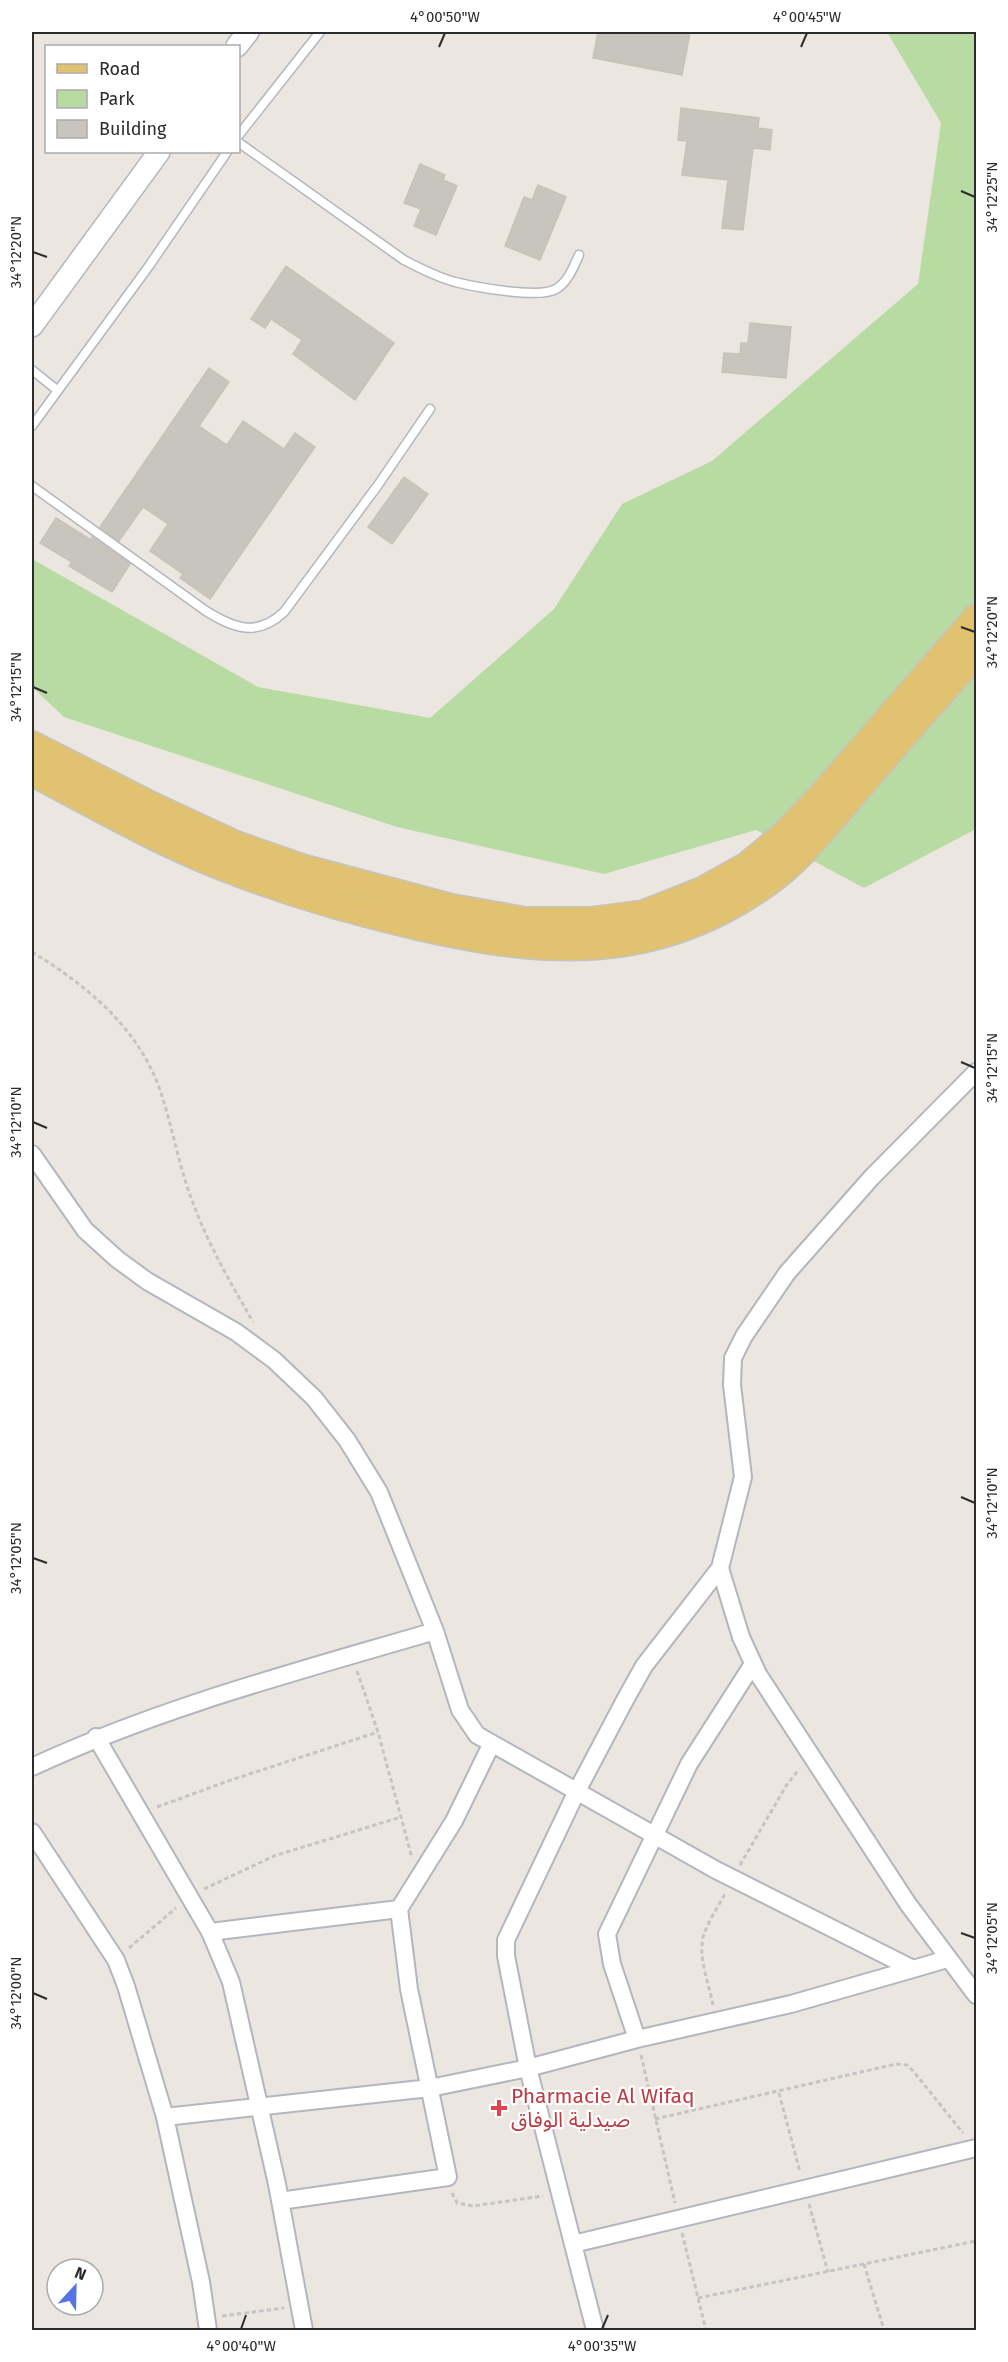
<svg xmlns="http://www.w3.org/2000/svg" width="1008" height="2362" viewBox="0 0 1008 2362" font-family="'Fira Sans','Noto Sans Arabic',sans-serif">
<rect width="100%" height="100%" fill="#ece6e0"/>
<path fill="#b8dba3" d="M 887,32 L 976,32 L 976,829 L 864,888 L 756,830 L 604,874 L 397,827 L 64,717 L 32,687 L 32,559 L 258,687 L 430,718 L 554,609 L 622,504 L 712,461 L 918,284 L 941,123 Z"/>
<path fill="#c8c4be" stroke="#c7c2ba" stroke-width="1.5" d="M 598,32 L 690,33 L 682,75 L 593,58 Z
M 681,108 L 759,118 L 758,128 L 772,130 L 770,150 L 753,148 L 743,230 L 722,228 L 728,180 L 682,175 L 687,141 L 678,140 Z
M 420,164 L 445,175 L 443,180 L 457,186 L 436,235 L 414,226 L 421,209 L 404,203 Z
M 538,185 L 566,197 L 540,260 L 505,246 L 524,197 L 532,200 Z
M 286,266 L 394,343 L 355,400 L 293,354 L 302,340 L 271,319 L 265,328 L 251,319 Z
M 750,323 L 791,327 L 786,378 L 722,372 L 724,353 L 740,354 L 741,343 L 748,343 Z
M 209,368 L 229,382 L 199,426 L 227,445 L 243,421 L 284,449 L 295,433 L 315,447 L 210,599 L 180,578 L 183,574 L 150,551 L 168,524 L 143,507 L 119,541 L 100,527 Z
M 404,477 L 428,494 L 392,544 L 368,527 Z
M 56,518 L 91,540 L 92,537 L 130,564 L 112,592 L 69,566 L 72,562 L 40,543 Z"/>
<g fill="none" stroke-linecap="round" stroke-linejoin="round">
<defs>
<path id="service" d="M 238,136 L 320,32
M 238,142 L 404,260 C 421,269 437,277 455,282 C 475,287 539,299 556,289 C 568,282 573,268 579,255
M 32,370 L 57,390
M 32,426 L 149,266 L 227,152
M 32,486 L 206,611 C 235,629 257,637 284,612 L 378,485 L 430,409"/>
<path id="minor" d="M 976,1072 L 872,1177 L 787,1273 L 744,1336 L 733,1358 L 732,1385 L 743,1477 L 720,1568 L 741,1637 L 758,1674 L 908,1904 L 976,1995
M 32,1154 L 85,1230 L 117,1259 L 147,1281 L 236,1332 L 274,1360 L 314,1398 L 347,1440 L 379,1492 L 435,1631 L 460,1710 L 477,1735 L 716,1870 L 913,1969 L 947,1959
M 96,1737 L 210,1932 L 231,1982 L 277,2184 L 304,2330
M 32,1767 C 161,1707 299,1671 435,1631
M 32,1832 L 116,1960 L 126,1986 L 165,2117 L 201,2282 L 208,2330
M 210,1932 L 399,1909
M 637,2039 L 612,1964 L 607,1934 L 689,1764 L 753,1664
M 165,2117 L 430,2088 L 528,2068 L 637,2039 L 791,2004 L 913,1969
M 280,2201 L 448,2177 L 409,1989 L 399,1909 L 454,1821 L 491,1745
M 573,2244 L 976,2148
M 595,2330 L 528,2068 L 506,1956 L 506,1940 L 577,1791 L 625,1700 L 644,1666 L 720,1568"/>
<path id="tertiary" d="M 237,46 L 248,32
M 32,326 L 159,152"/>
<path id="primary" d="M 32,745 L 152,806 L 236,845 L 302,868 L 452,908 L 525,921 L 591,921 L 644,914 L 702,891 L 747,866 L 781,838 L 817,801 L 976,618
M 32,772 C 95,805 157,841 224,867 C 287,892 352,911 418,926 C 545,955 654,963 765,884 C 800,860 826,825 854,793 C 894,746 935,699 976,653"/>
</defs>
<use href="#service" stroke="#b3b6be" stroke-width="11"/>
<use href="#minor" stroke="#b3b6be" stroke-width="20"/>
<use href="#tertiary" stroke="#b3b6be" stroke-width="24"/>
<use href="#primary" stroke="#c4c4c4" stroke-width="30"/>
<path stroke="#c4c4c4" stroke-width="3" stroke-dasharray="4.5 3" stroke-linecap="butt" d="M 32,952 C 86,985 138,1027 160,1090 C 173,1128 179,1169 195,1208 C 210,1248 232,1285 253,1322
M 357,1671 L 378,1732 L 412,1858
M 157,1807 L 231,1780 L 378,1732
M 740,1865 L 786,1786 L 799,1769
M 204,1889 L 274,1856 L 401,1817
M 129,1948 L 176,1908
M 713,2005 C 709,1983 697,1956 704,1934 C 709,1920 719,1905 726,1892
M 641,2055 L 675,2203
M 779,2093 L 800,2172
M 655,2119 L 896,2064 L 907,2065 L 914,2072 L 963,2133
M 452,2193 L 457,2203 L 473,2206 L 543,2196
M 809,2204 L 828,2272
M 682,2233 L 706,2330
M 864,2264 L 884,2330
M 698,2298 L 976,2241
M 222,2316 L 284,2308"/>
<use href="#service" stroke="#fff" stroke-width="8"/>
<use href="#minor" stroke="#fff" stroke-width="16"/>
<use href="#tertiary" stroke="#fff" stroke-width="21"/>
<use href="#primary" stroke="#e0c271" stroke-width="27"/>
</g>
<path fill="none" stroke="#2c2c2c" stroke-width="2" d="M 439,47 L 445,33M 801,47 L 807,33M 961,191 L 975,197M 33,252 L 47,257M 961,627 L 975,632M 33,687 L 47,693M 961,1062 L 975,1068M 33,1122 L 47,1128M 961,1497 L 975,1503M 33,1558 L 47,1563M 961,1933 L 975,1938M 33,1993 L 47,1999M 241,2329 L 246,2315M 602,2329 L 608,2315"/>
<path fill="#e0444e" stroke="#fff" stroke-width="2" d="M496 2099h6v6h6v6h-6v6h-6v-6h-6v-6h6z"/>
<g text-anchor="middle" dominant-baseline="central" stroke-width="4.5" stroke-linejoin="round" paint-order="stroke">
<g font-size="21" fill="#be3a42" stroke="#fff" text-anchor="start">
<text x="511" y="2096">Pharmacie Al Wifaq<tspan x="511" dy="24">صيدلية الوفاق</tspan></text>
</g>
</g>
<rect width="1008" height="2362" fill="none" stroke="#ffffff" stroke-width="66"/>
<rect x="45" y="45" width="195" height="108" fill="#ffffff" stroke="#ababab" stroke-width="1.5"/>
<rect x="57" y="64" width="30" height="9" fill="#e0c271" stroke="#ababab" stroke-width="1.5"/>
<text x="99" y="75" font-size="18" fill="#2c2c2c">Road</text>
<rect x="57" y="90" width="30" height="18" fill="#b8dba3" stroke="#ababab" stroke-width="1.5"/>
<text x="99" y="105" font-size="18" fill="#2c2c2c">Park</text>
<rect x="57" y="120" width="30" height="18" fill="#c8c4be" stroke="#ababab" stroke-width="1.5"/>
<text x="99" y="135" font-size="18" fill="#2c2c2c">Building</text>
<g transform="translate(75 2287) rotate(22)"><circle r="28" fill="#ffffff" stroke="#ababab" stroke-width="1.5"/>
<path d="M0-4.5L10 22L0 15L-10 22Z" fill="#5574e4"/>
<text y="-9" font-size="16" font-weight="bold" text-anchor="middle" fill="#2c2c2c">N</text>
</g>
<rect x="33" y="33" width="942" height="2296" fill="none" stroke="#2c2c2c" stroke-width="2"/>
<g font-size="15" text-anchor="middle" fill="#2c2c2c">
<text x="445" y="22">4°00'50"W</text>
<text x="807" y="22">4°00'45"W</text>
<text transform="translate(992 197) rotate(-90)" y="5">34°12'25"N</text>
<text transform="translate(16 252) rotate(-90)" y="5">34°12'20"N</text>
<text transform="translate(992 632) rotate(-90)" y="5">34°12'20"N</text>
<text transform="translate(16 687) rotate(-90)" y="5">34°12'15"N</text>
<text transform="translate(992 1068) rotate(-90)" y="5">34°12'15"N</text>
<text transform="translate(16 1122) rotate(-90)" y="5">34°12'10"N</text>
<text transform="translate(992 1503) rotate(-90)" y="5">34°12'10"N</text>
<text transform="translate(16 1558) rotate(-90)" y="5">34°12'05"N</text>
<text transform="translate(992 1938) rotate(-90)" y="5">34°12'05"N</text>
<text transform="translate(16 1993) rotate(-90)" y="5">34°12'00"N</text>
<text x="241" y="2351">4°00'40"W</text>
<text x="602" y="2351">4°00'35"W</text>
</g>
</svg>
